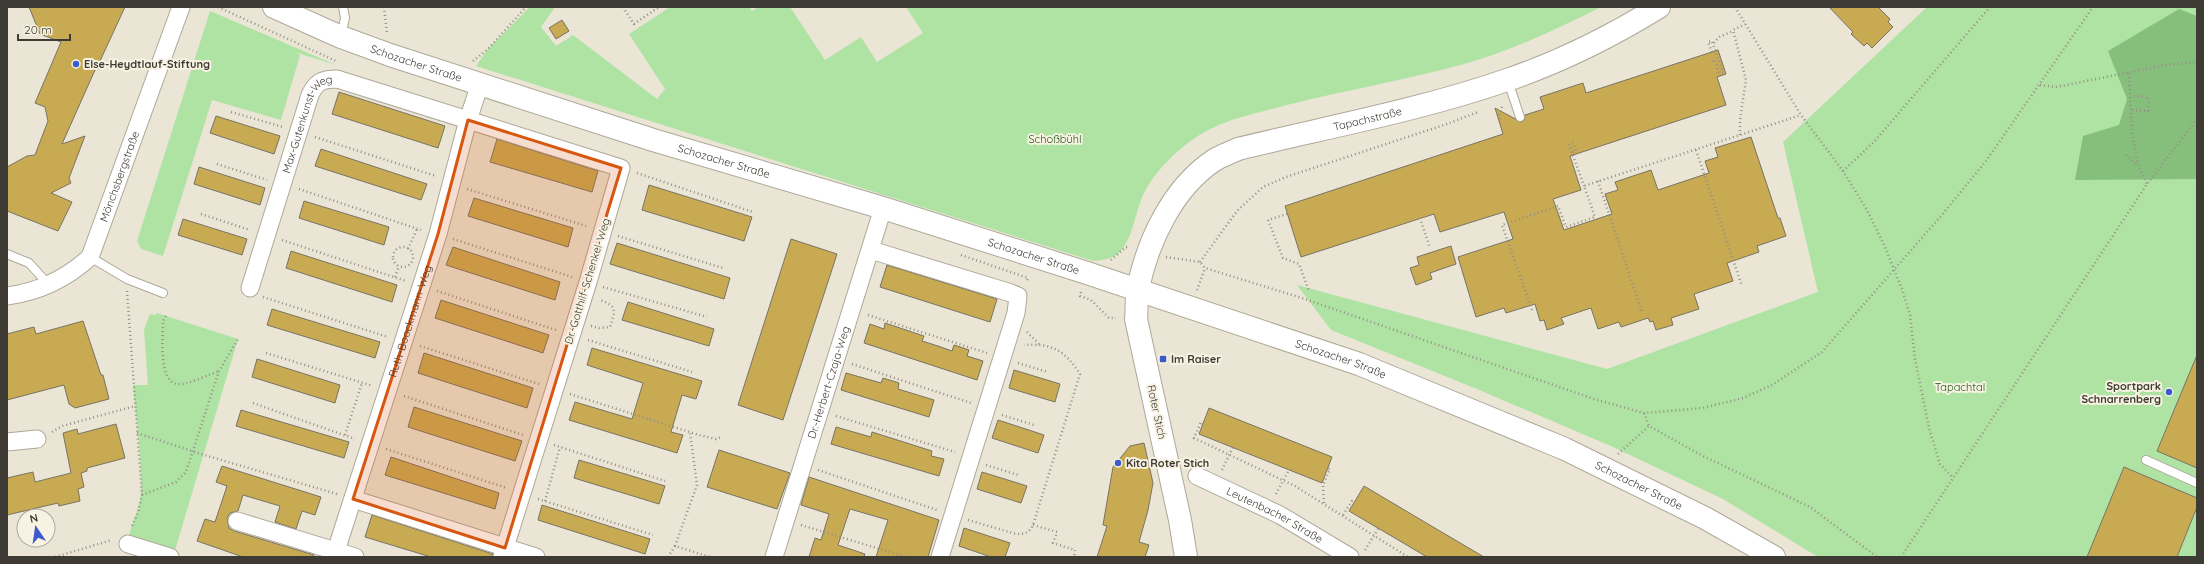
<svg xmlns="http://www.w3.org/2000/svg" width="2204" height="564" viewBox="0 0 2204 564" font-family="Quicksand,sans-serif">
<rect width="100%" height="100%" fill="#eae5d5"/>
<path fill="#aee3a4" d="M 530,7 L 555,7 L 541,27 L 556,46 L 573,35 L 657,99 L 665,89 L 629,34 L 670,7 L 749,7 L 752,11 L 759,7 L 790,7 L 825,60 L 861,37 L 877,62 L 923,33 L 906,7 L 1601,7 C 1557,29 1511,51 1464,64 C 1406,80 1346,90 1287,105 C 1258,113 1227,118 1201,134 C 1177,149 1151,174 1141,200 C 1135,216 1132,237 1121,251 C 1113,259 1104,260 1093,261 L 476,66 L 488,49 Z
M 1927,7 L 2197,7 L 2197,557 L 1818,557 L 1723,499 L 1613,447 L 1477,389 L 1331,330 L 1297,285 L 1607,369 L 1818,292 L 1783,142 Z
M 210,11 L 336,65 L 294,52 L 300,55 L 281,120 L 212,100 L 163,256 L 141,249 L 137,241 Z
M 157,313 L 238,339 L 173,557 L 128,544 C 129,525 141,509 141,490 C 142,456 136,419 133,385 L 148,385 L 144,330 L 150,314 L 155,315 Z"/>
<path fill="#86bf7c" d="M 2179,9 L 2197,16 L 2197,179 L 2075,180 L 2083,136 L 2119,125 L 2127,99 L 2108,51 Z"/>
<path fill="#c8aa53" stroke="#787365" d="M 29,7 L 125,7 L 100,61 L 102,68 L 95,70 L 62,144 L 85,136 L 69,178 L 71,183 L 51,193 L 72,202 L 58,231 L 7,211 L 7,167 L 27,156 L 35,155 L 48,121 L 45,107 L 35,103 L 61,42 L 40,34 Z
M 1829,7 L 1878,7 L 1890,19 L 1888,22 L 1893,27 L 1872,48 L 1867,43 L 1864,46 L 1851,34 L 1853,32 Z
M 562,20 L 569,31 L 556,39 L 549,28 Z
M 1718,50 L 1726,74 L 1717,77 L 1726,105 L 1570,156 L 1581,190 L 1553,199 L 1564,230 L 1612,214 L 1605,194 L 1618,190 L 1615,182 L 1651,170 L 1658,190 L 1709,173 L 1705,161 L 1718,157 L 1715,148 L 1751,137 L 1778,218 L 1780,218 L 1786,236 L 1757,246 L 1759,252 L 1727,263 L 1733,281 L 1694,294 L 1699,309 L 1671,318 L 1673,325 L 1656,330 L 1653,321 L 1650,322 L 1648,318 L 1621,327 L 1619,322 L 1598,329 L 1591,308 L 1561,318 L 1564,324 L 1547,330 L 1544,320 L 1540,321 L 1535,304 L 1506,313 L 1504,308 L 1476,317 L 1458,257 L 1513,239 L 1504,212 L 1440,232 L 1434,214 L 1301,257 L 1285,206 L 1503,134 L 1495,108 L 1521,122 L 1524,120 L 1525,115 L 1544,109 L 1540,97 L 1583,83 L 1586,93 Z
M 339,92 L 445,126 L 438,148 L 332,114 Z
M 216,116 L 280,136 L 274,154 L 210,133 Z
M 497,139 L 598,171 L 592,192 L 490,162 Z
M 321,149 L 427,184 L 421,200 L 315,166 Z
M 199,167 L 265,188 L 260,205 L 194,184 Z
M 649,185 L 752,217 L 744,241 L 642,210 Z
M 474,198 L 573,228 L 568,247 L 468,216 Z
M 304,201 L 389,227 L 384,245 L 299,218 Z
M 183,219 L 247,239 L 242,255 L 178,235 Z
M 791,239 L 837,254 L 783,420 L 738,405 Z
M 617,243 L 730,278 L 724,299 L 610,264 Z
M 1451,246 L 1456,264 L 1430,273 L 1432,279 L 1416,285 L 1410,268 L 1419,265 L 1417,257 Z
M 453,247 L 560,282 L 555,300 L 446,265 Z
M 291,251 L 397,285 L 392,302 L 286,268 Z
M 887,265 L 997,299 L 990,322 L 880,287 Z
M 441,300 L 549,335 L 543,353 L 435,318 Z
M 628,302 L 714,329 L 709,346 L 622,320 Z
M 272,309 L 380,342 L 375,358 L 267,325 Z
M 83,321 L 101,375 L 103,375 L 109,399 L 75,408 L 69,404 L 64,385 L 7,400 L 7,334 L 34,327 L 36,334 Z
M 885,323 L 924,336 L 922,341 L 938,346 L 952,351 L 954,345 L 969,350 L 967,356 L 983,361 L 977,380 L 864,343 L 870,324 L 884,329 Z
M 592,348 L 702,381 L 696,399 L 682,395 L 671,432 L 683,435 L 677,453 L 569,420 L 575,402 L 632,419 L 643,383 L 587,365 Z
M 424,353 L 533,388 L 527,408 L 418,373 Z
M 2197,355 L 2197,468 L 2157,451 Z
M 257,359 L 340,385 L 335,403 L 252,377 Z
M 1014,370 L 1060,384 L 1055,402 L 1009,388 Z
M 846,373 L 881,383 L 883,378 L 899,383 L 898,389 L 934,400 L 929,417 L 841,390 Z
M 414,407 L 522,441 L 515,461 L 408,427 Z
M 1209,408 L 1332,457 L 1322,483 L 1199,434 Z
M 241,410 L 349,442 L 344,458 L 236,426 Z
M 998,420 L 1044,435 L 1038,453 L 992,438 Z
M 116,424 L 125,458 L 87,468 L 87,471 L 81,473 L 84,487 L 78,489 L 80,501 L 59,506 L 58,503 L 7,515 L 7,478 L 33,472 L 35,482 L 71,473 L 63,433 L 77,429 L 78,434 Z
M 836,427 L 871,437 L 872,432 L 932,451 L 931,456 L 944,459 L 939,476 L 831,444 Z
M 1144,443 L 1153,483 L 1148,510 L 1139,542 L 1149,545 L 1145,557 L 1097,557 L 1107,526 L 1103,525 L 1113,467 L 1130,446 Z
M 719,450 L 790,473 L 777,509 L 707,487 Z
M 391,457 L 499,493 L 495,509 L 385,475 Z
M 579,460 L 665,486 L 659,504 L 574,478 Z
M 222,466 L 321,497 L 315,515 L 302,511 L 296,529 L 275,522 L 280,506 L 243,495 L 238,511 L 230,513 L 227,518 L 229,528 L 234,531 L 314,555 L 314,557 L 243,557 L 197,541 L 205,519 L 215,522 L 227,486 L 216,482 Z
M 2124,467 L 2197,498 L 2197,507 L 2177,557 L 2087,557 Z
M 982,472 L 1027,486 L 1021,503 L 977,489 Z
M 809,477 L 939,520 L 928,557 L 876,557 L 888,520 L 850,509 L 838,545 L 865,554 L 864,557 L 809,557 L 815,538 L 821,540 L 829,514 L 801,505 Z
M 1364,486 L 1428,524 L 1484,557 L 1427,557 L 1349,511 Z
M 542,505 L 650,539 L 645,554 L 538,520 Z
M 372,515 L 493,554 L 492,557 L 431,557 L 365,537 Z
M 964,528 L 1010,543 L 1005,557 L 991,557 L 959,546 Z"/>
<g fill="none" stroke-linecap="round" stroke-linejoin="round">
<defs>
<path id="lane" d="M 341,36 L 345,18 L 343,7
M 1508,81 L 1520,117
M 7,254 L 29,263 L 49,285
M 90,257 L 127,279 L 163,293
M 2146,460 L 2197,483"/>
<g id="street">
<path d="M 871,250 L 1011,293 L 1018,296 L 1016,313 L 940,557"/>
<path id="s1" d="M 250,288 L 310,95 C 316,82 322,79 337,79 L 621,168 L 588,282 L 502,557"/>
<path id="s2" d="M 7,296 C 38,292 66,279 90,257 L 181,7"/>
<path d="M 7,442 L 37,439"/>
<path id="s3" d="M 1197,476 L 1280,515 L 1350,557"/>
<path d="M 353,499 L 536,557"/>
<path d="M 237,521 L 355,557"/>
<path d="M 128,544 L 170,557"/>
<path id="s4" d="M 334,557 L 438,234 L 468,120 L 480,84"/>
<path id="s5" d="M 774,557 L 883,208"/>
</g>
<g id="secondary">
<path id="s6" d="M 274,7 L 341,37 L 390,55 L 653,140 L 883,208 L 1087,273 L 1359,364 L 1565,449 L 1705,518 L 1774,557"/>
<path id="s7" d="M 1186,557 L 1180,520 L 1136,319 C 1137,309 1136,298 1138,288 C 1148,241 1172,189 1213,161 C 1220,156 1230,153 1238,149 C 1328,127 1420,110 1507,80 C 1560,62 1612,36 1659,7"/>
</g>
</defs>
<use href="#lane" stroke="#aea899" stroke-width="10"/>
<use href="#street" stroke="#aea899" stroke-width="19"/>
<use href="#secondary" stroke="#aea899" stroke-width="24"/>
<path stroke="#949085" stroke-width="2.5" stroke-dasharray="1 3" stroke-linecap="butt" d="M 218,7 L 336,61
M 384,7 L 387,33
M 623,7 L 634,24 L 659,7
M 1735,7 L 1801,115 L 1843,171 L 1867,210 L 1885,247 L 1902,289 L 1910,315 L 1915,359 L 1929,428 L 1940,464 L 1953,478
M 1714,43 L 1719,37 L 1733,31
M 1712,52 L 1708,42 L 1712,41 L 1723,72 L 1719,73 L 1715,60 L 1712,61
M 473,61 L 488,49 L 526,7
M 2129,73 L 2132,131 L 2138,164 L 2147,184
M 2040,85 L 2056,87 L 2166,65 L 2197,62
M 2132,110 L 2148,111 L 2149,97 L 2132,96
M 231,112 L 283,127
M 1500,119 L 1499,113 L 1503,105
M 1740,135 L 1740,120 L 1746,80 L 1733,30 L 1745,24
M 315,137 L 436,176
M 1573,142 L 1576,151 L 1573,152
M 1569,144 L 1584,186
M 1696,150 L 1742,286
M 2126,155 L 2137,164
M 217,164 L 267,180
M 1843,171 L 1873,143 L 1990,7
M 637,173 L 753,212
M 1598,181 L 1642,312
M 299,189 L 421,230
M 467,189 L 586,226
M 201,214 L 250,230
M 1420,218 L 1430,248
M 1271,219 L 1287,214
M 1268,220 L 1283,258 L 1299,264 L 1309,291
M 618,236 L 723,268
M 453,239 L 572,277
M 282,240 L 406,281
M393 257a10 10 0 1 1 20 0a10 10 0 1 1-20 0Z
M 408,249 L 417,229
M 961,255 L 1028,278 L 1027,281
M 1166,257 L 1200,262 L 1205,268 L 1305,299 L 1594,399 L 1644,413 L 1703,408 L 1743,398 L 1772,385 L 1822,352 L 1941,216 L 1986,161 L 2093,7
M 1111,260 L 1126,247 L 1129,248
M 1200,262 L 1237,211 L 1263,187 L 1286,177 L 1447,124 L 1478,112
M 395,277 L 399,266
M 603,287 L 707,317
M 1197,290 L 1205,268
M 127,291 L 142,495 L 138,513 L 131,528
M 437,291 L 556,330
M 1081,292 L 1080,296 L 1091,300 L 1109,318 L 1116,318
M 263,297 L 388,337
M 1532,310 L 1502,225 L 1558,206 L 1566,227 L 1595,217 L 1584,186 L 1801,115
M 868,315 L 987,353
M 166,316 L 163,321 C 163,335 158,381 177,384 C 187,386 209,374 219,371
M 591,326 L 599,328 L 610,327 C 615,312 618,306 600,300
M 1027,332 L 1039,344
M 588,340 L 692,372
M 420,346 L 539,384
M 266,353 L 373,386
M 1018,363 L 1048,372
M 852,364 L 971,403
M 570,394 L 699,435 L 716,439 L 722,437
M 404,396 L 523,435
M 253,403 L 355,439
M 1644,413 L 1649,426 L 1701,455 L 1810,507 L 1877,557
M 1002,415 L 1034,425
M 836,416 L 955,452
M 1203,424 L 1201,422 L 1194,438 L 1295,486 L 1408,557
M 52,432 L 62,426 L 135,406
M 137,433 L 201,454 L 337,494
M 345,435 L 362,383
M 554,445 L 665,481
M 386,449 L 507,488
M 1618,454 L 1649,426
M 986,465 L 1018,475
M 818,470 L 937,510
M 1222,470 L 1233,447
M 1276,494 L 1289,470
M 142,495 L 176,482 L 186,472 L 219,371 L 238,339
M 538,499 L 653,535
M 545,501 L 560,447
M 1324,503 L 1323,485 L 1330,469 L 1327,468
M 1343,515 L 1352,501 L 1354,502
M 968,520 L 1016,534 C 1025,534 1029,533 1033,525 L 1080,374 C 1065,351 1053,343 1024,345
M 801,525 L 906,557
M 1033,525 L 1057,532 L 1053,543 L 1075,550 L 1074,557
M 675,546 L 697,485 L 690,432
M 1365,550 L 1378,529
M 55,557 L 112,540
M 668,557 L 675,546 L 710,557
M 1901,557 L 2147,184 L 2197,119"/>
<use href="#lane" stroke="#fff" stroke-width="8"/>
<use href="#street" stroke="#fff" stroke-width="17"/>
<use href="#secondary" stroke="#fff" stroke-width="22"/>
</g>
<path fill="#d75610" fill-opacity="0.2" stroke="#d75610" stroke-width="3" stroke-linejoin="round" d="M 468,120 L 621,168 L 505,548 L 353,499 L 438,234 Z"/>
<g fill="#395bcd" stroke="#f7f2e2" stroke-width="1.5">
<circle cx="76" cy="64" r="4"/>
<rect x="1159" y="355" width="8" height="8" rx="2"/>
<circle cx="2169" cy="392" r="4"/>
<circle cx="1118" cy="463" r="4"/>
</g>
<g text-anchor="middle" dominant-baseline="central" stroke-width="4" stroke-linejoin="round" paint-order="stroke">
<g font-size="11" fill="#3e3b35" stroke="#f7f2e2">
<text stroke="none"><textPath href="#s6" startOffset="153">Schozacher Straße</textPath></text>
<text stroke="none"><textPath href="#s7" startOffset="586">Tapachstraße</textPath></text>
<text stroke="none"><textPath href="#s1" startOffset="176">Max-Gutenkunst-Weg</textPath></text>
<text stroke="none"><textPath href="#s6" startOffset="476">Schozacher Straße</textPath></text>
<text stroke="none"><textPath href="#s2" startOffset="179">Mönchsbergstraße</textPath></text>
<text stroke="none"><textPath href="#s6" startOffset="800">Schozacher Straße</textPath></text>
<text transform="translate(587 281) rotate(-73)">Dr.-Gotthilf-Schenkel-Weg</text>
<text stroke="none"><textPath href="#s4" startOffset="248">Ruth-Boockmann-Weg</textPath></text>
<text stroke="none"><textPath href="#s6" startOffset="1124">Schozacher Straße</textPath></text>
<text stroke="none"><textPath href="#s5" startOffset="183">Dr.-Herbert-Czaja-Weg</textPath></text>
<text transform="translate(1157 412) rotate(78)">Roter Stich</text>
<text stroke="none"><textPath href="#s6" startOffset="1448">Schozacher Straße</textPath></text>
<text stroke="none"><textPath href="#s3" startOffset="87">Leutenbacher Straße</textPath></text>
</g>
<g font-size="11" font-weight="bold" fill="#3e3b35" stroke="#f7f2e2" text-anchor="start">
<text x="84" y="64">Else-Heydtlauf-Stiftung</text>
<text x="1171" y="359">Im Raiser</text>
<text x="2161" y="386" text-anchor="end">Sportpark<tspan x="2161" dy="13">Schnarrenberg</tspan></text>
<text x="1126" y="463">Kita Roter Stich</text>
</g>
<g font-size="11" fill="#205815" stroke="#f7f2e2">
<text x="1055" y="139">Schoßbühl</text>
<text x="1960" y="387">Tapachtal</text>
</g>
</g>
<rect width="2204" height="564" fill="none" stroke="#3e3b35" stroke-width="16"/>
<g transform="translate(36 528) rotate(347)"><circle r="19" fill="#f7f2e2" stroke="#ada99d"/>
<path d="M0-3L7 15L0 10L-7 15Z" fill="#395bcd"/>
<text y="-6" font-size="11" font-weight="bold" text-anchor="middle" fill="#3e3b35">N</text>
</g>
<path d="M18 34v6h52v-6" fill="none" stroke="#3e3b35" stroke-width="2"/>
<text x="24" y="34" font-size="12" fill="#3e3b35" stroke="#f7f2e2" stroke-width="3" paint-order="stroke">20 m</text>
</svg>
